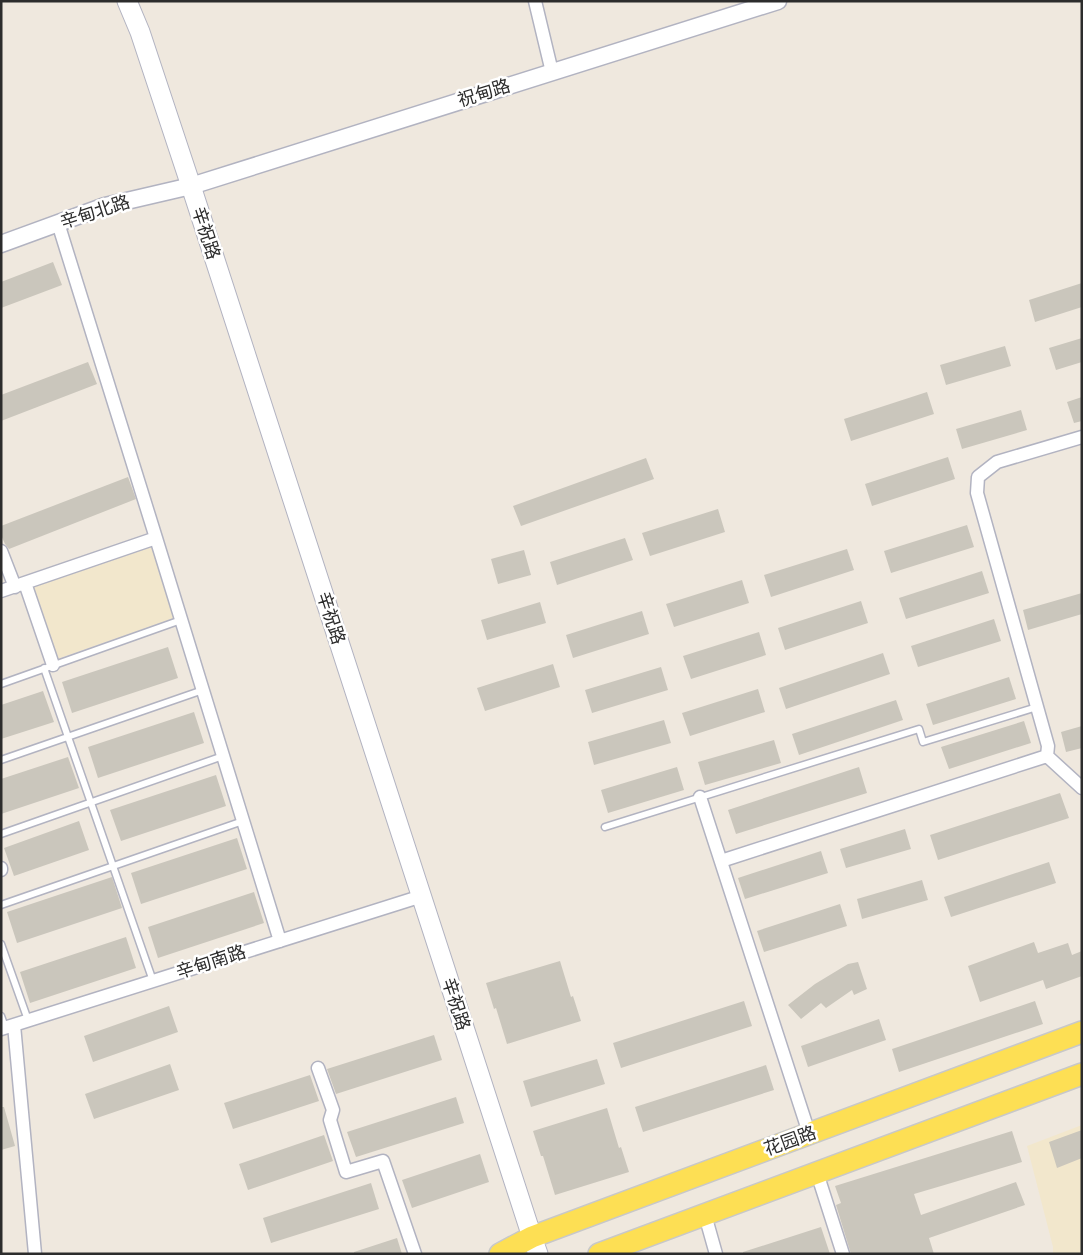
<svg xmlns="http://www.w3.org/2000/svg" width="1083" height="1255" viewBox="0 0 1083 1255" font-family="Rubik,'Noto Sans SC',sans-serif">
<rect width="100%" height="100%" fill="#efe8de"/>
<path fill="#f2e7cc" d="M 152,547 L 174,618 L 57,659 L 32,586 Z
M 1082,1125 L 1082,1254 L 1053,1254 L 1053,1247 L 1027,1146 Z"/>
<path fill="#cac6bc" d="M 53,262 L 62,285 L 1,308 L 1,282 Z
M 1082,283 L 1082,307 L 1035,322 L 1029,300 Z
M 1082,338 L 1082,362 L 1056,370 L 1049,348 Z
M 1005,346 L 1011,366 L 946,385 L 940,365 Z
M 88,362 L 97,384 L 1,421 L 1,395 Z
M 927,392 L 934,414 L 851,441 L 844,419 Z
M 1082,397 L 1082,421 L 1074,423 L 1067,402 Z
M 1021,410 L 1027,430 L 962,449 L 956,429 Z
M 948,457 L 955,479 L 872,506 L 865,484 Z
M 646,458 L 654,479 L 521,526 L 513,506 Z
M 128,477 L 136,499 L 9,549 L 5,544 L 1,535 L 1,526 Z
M 718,509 L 725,532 L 650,556 L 642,533 Z
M 967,525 L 974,547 L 891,573 L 884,551 Z
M 625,538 L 633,560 L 557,585 L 550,562 Z
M 847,549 L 854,570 L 771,597 L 764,575 Z
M 524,550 L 531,575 L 498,584 L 491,559 Z
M 982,571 L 989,593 L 906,619 L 899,598 Z
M 742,580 L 749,603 L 674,627 L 666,604 Z
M 1082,593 L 1082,614 L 1028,630 L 1023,610 Z
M 861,601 L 868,623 L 785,650 L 778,628 Z
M 540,602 L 546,623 L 487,640 L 481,620 Z
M 642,611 L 649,634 L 573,658 L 566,635 Z
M 994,619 L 1001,641 L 918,667 L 911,646 Z
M 759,632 L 766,655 L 691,679 L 683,656 Z
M 168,647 L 178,678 L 72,713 L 62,682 Z
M 883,653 L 890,674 L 786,709 L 779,688 Z
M 553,664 L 560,687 L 485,711 L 477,688 Z
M 661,667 L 668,690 L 592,713 L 585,690 Z
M 1009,677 L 1016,699 L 933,725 L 926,704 Z
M 758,689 L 765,712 L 690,736 L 682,713 Z
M 43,691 L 54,722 L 1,739 L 1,705 Z
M 896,700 L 903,720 L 799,755 L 792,734 Z
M 194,712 L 204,743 L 98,778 L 88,747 Z
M 664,720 L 671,743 L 594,765 L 588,742 Z
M 1024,721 L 1031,743 L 949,769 L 941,747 Z
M 1082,726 L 1082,748 L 1066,752 L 1061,732 Z
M 774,740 L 781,763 L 705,785 L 698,762 Z
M 68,757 L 79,788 L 1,814 L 1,779 Z
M 677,767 L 684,790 L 608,813 L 601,790 Z
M 859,767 L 867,793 L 736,834 L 728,810 Z
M 216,775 L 226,806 L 121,841 L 110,810 Z
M 1060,793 L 1069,818 L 938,860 L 930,835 Z
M 79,821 L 89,850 L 14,876 L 4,848 Z
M 905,829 L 911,849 L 846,868 L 840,849 Z
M 237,838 L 247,869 L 141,904 L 131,873 Z
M 821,851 L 828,873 L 745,899 L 738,878 Z
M 1049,862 L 1056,883 L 951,917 L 944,897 Z
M 112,877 L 122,908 L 17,943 L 7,912 Z
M 922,880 L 928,900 L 862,919 L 857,899 Z
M 254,892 L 264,923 L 158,958 L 148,927 Z
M 840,904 L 847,926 L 764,952 L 757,931 Z
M 126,937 L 136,968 L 30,1003 L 20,972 Z
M 1034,942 L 1038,953 L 1068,943 L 1072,955 L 1082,951 L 1082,976 L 1046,989 L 1043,980 L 980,1002 L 968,966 Z
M 560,961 L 571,997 L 573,996 L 581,1021 L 507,1044 L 496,1008 L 494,1009 L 486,983 Z
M 858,962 L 867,989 L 854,995 L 852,990 L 826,1008 L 821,1003 L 801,1019 L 788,1005 L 815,984 L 848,964 Z
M 744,1001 L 752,1026 L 621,1068 L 613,1043 Z
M 1035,1001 L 1043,1024 L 899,1072 L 892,1049 Z
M 169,1006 L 178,1032 L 93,1062 L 84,1036 Z
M 879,1019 L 886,1040 L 808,1067 L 801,1046 Z
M 434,1035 L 442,1060 L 336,1094 L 327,1069 Z
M 597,1059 L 605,1084 L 531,1107 L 523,1081 Z
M 170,1064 L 179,1090 L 94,1119 L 85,1094 Z
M 766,1065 L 774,1090 L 643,1132 L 635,1107 Z
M 310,1075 L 319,1101 L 233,1129 L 224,1103 Z
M 456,1097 L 464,1123 L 356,1157 L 347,1132 Z
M 1,1107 L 4,1107 L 15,1146 L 1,1150 Z
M 607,1108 L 619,1148 L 621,1147 L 629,1172 L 555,1195 L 543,1156 L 541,1156 L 533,1131 Z
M 1082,1130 L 1082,1158 L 1057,1168 L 1049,1142 Z
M 1012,1131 L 1022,1162 L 914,1194 L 921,1215 L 1016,1182 L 1025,1205 L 929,1238 L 934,1254 L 851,1254 L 836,1205 L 841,1203 L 835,1186 Z
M 324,1135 L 333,1161 L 248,1190 L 239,1164 Z
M 480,1154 L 489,1182 L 412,1208 L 402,1180 Z
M 371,1183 L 379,1209 L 271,1243 L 263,1218 Z
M 821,1227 L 830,1254 L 743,1254 L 743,1252 Z
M 397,1238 L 402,1254 L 354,1254 L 354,1252 Z"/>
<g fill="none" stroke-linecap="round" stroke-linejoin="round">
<defs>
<path id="service" d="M 44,668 L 153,981
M 1,684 L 181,620
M 1,760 L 203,690
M 605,827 L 919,729 L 923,742 L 1037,707
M 1,834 L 223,756
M 1,905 L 243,821
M 1,944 L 28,1020
M 1,1016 L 5,1027"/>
<path id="minor" d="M 535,1 L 552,72
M 58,223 L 156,538
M 1,551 L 15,587
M 25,583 L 53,665
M 1,591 L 156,538 L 280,941
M 1047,756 L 1048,746 L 977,493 L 978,477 L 997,462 L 1082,437
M 700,797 L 809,1133
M 721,861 L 1047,756 L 1082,788
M 1,868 L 1,870
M 14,1025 L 35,1254
M 1,1029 L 422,896
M 318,1068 L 333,1110 L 330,1120 L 346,1172 L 383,1161 L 415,1254
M 817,1173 L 843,1254
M 705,1215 L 716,1254"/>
<path id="tertiary" d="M 1,244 L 105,206 L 191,186 L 778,1"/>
<path id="secondary" d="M 127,1 L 140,32 L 191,186 L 532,1237 L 538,1254"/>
<path id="primary" d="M 500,1254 L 532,1237 L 1082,1032
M 599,1254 L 1082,1074"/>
</defs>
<use href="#service" stroke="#b2b3c1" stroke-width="9"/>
<use href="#minor" stroke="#b2b3c1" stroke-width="15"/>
<use href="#tertiary" stroke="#b2b3c1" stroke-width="19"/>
<use href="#secondary" stroke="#b2b3c1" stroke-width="21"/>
<use href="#primary" stroke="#c8c8c8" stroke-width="24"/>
<use href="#service" stroke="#fff" stroke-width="6"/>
<use href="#minor" stroke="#fff" stroke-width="12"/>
<use href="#tertiary" stroke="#fff" stroke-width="16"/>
<use href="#secondary" stroke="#fff" stroke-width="19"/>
<use href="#primary" stroke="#fddf54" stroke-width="21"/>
</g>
<g text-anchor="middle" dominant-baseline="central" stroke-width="5" stroke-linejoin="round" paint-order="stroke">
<g font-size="18" fill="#2c2c2c" stroke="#fff">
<text transform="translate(484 93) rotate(-17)">祝甸路</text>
<text transform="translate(95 212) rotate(-18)">辛甸北路</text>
<text transform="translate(206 233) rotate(72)">辛祝路</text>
<text transform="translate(331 618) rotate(72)">辛祝路</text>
<text transform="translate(211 962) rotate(-18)">辛甸南路</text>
<text transform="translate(456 1004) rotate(72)">辛祝路</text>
<text transform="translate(790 1141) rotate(-20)">花园路</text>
</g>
</g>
<rect width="1083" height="1255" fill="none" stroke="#2c2c2c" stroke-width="5"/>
</svg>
